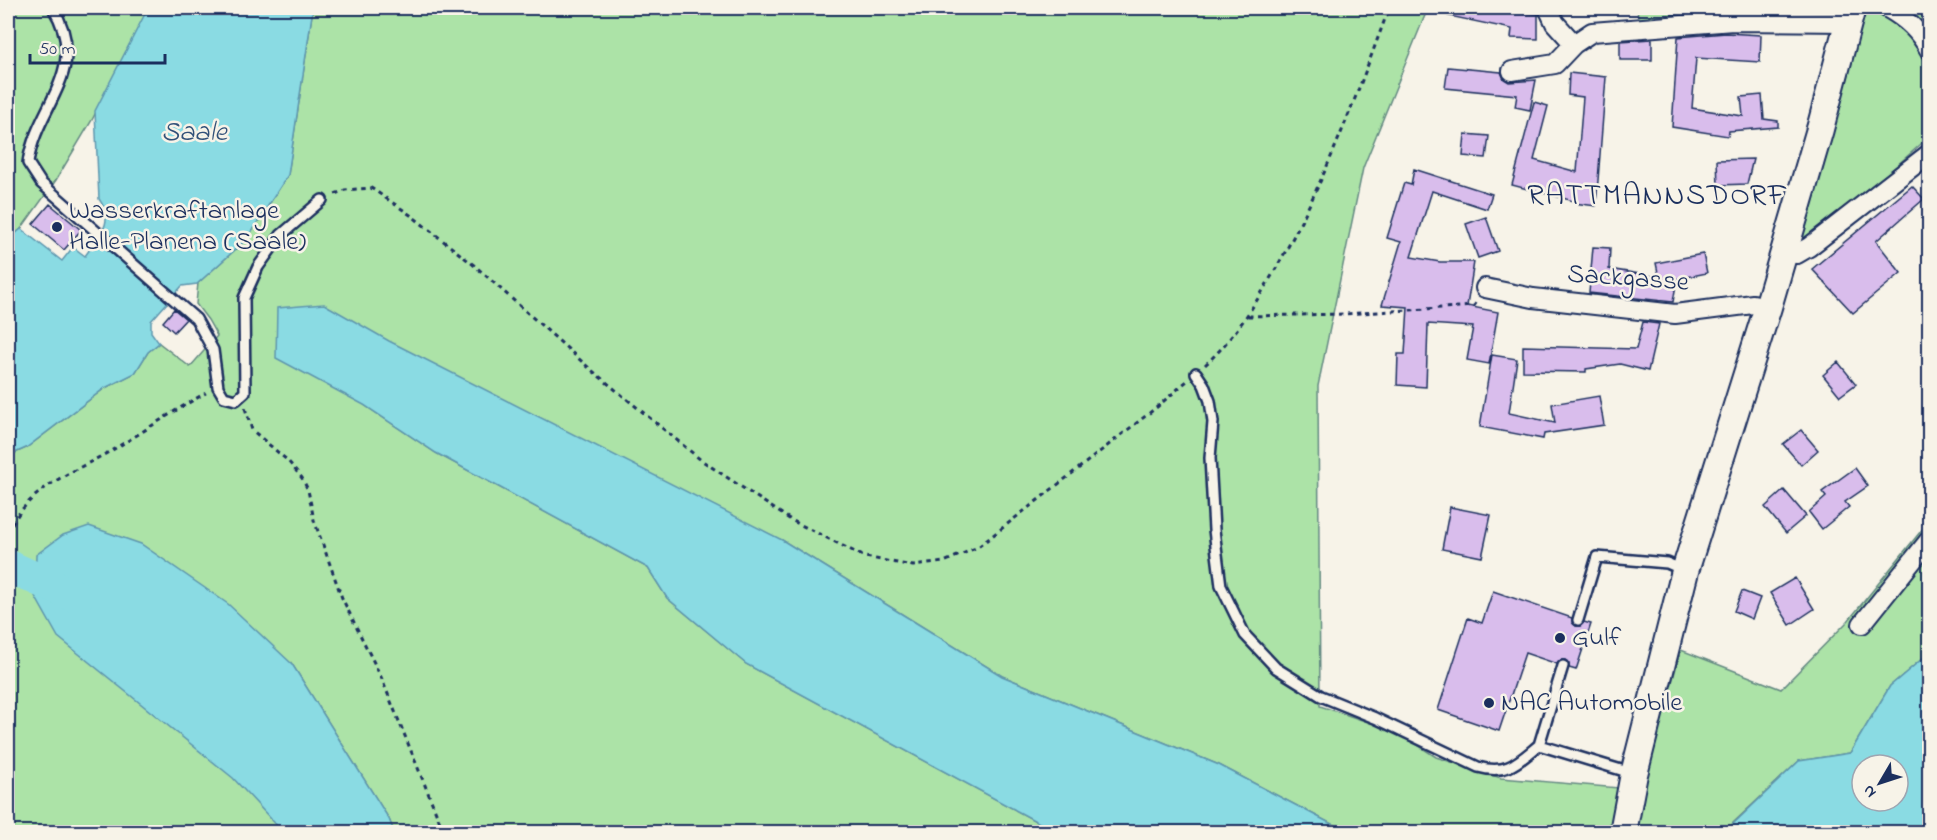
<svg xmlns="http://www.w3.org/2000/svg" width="1937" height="840" viewBox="0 0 1937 840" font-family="'Indie Flower',sans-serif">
<rect width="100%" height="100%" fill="#f7f3e8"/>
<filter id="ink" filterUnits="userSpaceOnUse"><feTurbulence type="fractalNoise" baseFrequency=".0167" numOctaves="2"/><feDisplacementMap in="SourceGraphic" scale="12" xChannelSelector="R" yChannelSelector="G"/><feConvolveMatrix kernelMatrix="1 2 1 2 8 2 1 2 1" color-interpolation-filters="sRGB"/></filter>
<g filter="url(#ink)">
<path fill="#ace3a7" stroke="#648982" stroke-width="1.5" d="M 8,8 L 149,8 L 92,120 L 56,180 L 21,229 L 15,234 L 8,228 Z
M 313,8 L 1428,8 L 1363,168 L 1318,386 L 1320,706 L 1398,732 L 1436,757 L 1501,778 L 1642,790 L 1681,650 L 1781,689 L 1848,621 L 1925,526 L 1929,516 L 1929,653 L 1890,686 L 1850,753 L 1799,761 L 1733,823 L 1728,832 L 1347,832 L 1219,765 L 1002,676 L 782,540 L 364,405 L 436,453 L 648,568 L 667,598 L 746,664 L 1056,832 L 394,832 L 389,819 L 292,664 L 300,832 L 8,832 L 8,456 L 26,448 L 105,388 L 135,373 L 148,352 L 159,343 L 190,367 L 217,336 L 208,320 L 196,304 L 198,283 L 246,240 L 288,175 Z
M 1636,8 L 1697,8 L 1701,9 L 1699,17 L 1640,21 Z
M 1865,8 L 1929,8 L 1929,137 L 1834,221 L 1802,244 L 1795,242 L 1860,16 Z"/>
<path fill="#8adbe3" stroke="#5e96ae" stroke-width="1.5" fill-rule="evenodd" d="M 148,8 L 313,8 L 288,175 L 246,240 L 197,284 L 182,286 L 151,321 L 151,332 L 159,343 L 148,352 L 135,373 L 105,388 L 26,448 L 8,456 L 8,228 L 15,234 L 21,229 L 62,261 L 73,247 L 85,256 C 99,236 116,222 99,199 L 95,111 Z
M 324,304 L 389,341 L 782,540 L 1002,676 L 1219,765 L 1347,832 L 1056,832 L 746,664 L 667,598 L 648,568 L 436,453 L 364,405 L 276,358 L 277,308 Z
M 89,526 L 141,544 L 228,604 L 292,664 L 389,819 L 394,832 L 283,832 L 233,778 L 58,637 L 35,596 L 36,555 L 63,535 Z
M 1929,653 L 1929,832 L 1728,832 L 1733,824 L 1799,761 L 1850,753 L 1890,686 ZM 1862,765 L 1898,765 L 1898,801 L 1862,801 Z"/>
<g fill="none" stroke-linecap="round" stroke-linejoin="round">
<path stroke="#8adbe3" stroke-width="33" d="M 8,566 L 77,597"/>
</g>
<path fill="#d9bdec" stroke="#1b2f5e" stroke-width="1.5" d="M 1441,8 L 1509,8 L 1508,12 L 1538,14 L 1538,39 L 1511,38 L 1512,29 L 1440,14 Z
M 1726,33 L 1761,35 L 1760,62 L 1696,58 L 1692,108 L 1743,116 L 1741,97 L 1762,95 L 1764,119 L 1778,121 L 1778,127 L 1729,131 L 1728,136 L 1672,127 L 1678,37 Z
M 1652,39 L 1652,60 L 1620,60 L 1620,41 Z
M 1448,67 L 1501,72 L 1504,79 L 1509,82 L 1536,80 L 1530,110 L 1515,107 L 1517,95 L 1445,88 Z
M 1569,73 L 1606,77 L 1596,206 L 1574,203 L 1574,201 L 1512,185 L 1534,102 L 1548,106 L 1534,160 L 1577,172 L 1583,97 L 1568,95 Z
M 1465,134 L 1489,136 L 1486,158 L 1463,156 Z
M 1753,159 L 1747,184 L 1718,185 L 1717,160 Z
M 1414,169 L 1492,194 L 1487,209 L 1432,191 L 1411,257 L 1440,262 L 1474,262 L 1467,306 L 1498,312 L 1489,364 L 1467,360 L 1473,327 L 1428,324 L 1426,387 L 1397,385 L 1398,354 L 1405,354 L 1408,307 L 1382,305 L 1401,242 L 1387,238 L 1404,183 L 1411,185 Z
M 1912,186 L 1924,199 L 1876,241 L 1901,273 L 1853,313 L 1812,269 Z
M 50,204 L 81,230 L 64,250 L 33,224 Z
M 1486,217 L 1498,251 L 1478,258 L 1466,224 Z
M 1593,247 L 1610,248 L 1609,269 L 1659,277 L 1656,263 L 1703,254 L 1707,273 L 1677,279 L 1673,302 L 1589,293 Z
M 174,309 L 186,319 L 174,332 L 163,322 Z
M 1643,322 L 1659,324 L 1648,371 L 1620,364 L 1586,369 L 1586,372 L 1523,371 L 1523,346 L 1636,349 Z
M 1492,355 L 1517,359 L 1509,413 L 1555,423 L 1552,404 L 1599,396 L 1604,425 L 1544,434 L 1543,439 L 1480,427 Z
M 1838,362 L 1856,384 L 1840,396 L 1823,375 Z
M 1801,430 L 1818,450 L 1801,465 L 1783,444 Z
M 1855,468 L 1868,486 L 1845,502 L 1849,507 L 1822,529 L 1809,512 L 1826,497 L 1822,492 Z
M 1784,490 L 1806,516 L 1786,533 L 1765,507 Z
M 1450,507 L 1491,515 L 1482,557 L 1442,549 Z
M 1795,578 L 1814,609 L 1790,625 L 1770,593 Z
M 1493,591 L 1572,618 L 1572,622 L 1576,626 L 1580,626 L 1584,622 L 1591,624 L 1576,670 L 1569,668 L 1569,664 L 1565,660 L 1561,660 L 1557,664 L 1525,653 L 1499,731 L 1438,710 L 1468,618 L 1482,623 Z
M 1742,591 L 1760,598 L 1752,619 L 1734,611 Z"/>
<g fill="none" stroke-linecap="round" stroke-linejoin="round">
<defs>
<path id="service" d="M 53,8 C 91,71 36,105 28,163 L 41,183 L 196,319 L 213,350 L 218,387 L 224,397 L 236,400 L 245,392 L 244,298 L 258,267 L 281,235 L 322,200
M 1196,373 L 1204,385 L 1210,401 L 1213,422 L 1210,458 L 1214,530 L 1221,586 L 1245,635 L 1276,668 L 1321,696 L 1375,718 L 1478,767 C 1507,775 1517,763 1539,745
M 1578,620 L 1597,557 L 1667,563 L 1683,570
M 1539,745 L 1631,773
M 1539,745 L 1563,666"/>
<path id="minor" d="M 1548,8 L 1555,23 L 1574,44
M 1887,8 C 1906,19 1919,30 1930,51
M 1512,71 L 1555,64 L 1574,44 L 1592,32 L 1733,21 L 1848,22
M 1783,253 L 1797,254 L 1809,247 L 1930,153
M 1485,288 L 1533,298 L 1675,314 L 1753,304 L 1768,307
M 1862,624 L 1930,539"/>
<path id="secondary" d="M 1623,832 L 1634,774 L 1685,571 L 1768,307 L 1820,129 L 1852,8"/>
</defs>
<use href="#service" stroke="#1b2f5e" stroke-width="14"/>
<use href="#minor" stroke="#1b2f5e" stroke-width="22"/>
<use href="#secondary" stroke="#1b2f5e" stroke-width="30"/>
<path stroke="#1b2f5e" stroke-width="3" stroke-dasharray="4.5 4.5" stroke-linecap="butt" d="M 335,194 L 345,190 L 371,188 L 412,216 L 475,266 L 589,368 L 701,460 L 791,520 L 865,557 L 913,566 L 944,562 L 978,547 L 1157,407 L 1187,381
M 1248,316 L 1345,314 L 1474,306 L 1476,303
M 1205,365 C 1233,339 1252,309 1271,277 C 1321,192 1355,100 1389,8
M 245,408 L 252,430 L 288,461 L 302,478 L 308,490 L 314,520 L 342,598 L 381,677 L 444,832
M 8,532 C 30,484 77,472 119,446 C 148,429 176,409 206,393"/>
<use href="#service" stroke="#f7f3e8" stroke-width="9"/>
<use href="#minor" stroke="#f7f3e8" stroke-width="18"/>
<use href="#secondary" stroke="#f7f3e8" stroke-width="26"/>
</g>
</g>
<g fill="#1b2f5e" stroke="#f7f3e8" stroke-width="2">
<circle cx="57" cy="227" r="6"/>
<circle cx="1560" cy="638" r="6"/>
<circle cx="1489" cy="703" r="6"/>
</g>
<g text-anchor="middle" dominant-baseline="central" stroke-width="5" stroke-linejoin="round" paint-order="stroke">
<g font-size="27" fill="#1b2f5e" stroke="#f7f3e8" text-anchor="start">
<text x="69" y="211">Wasserkraftanlage<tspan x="69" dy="31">Halle-Planena (Saale)</tspan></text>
<text x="1572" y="638">Gulf</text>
<text x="1501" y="703">NAC Automobile</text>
</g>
<g font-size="27" fill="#1b2f5e" stroke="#f7f3e8">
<text transform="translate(1628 279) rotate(4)">Sackgasse</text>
</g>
<g font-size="28" font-style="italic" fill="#315179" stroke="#f7f3e8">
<text x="194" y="133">Saale</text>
</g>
<g font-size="30" letter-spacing="1.5" fill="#1b2f5e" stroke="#f7f3e8">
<text x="1658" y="197">RATTMANNSDORF</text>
</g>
</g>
<rect width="1937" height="840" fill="none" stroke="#f7f3e8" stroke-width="30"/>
<rect x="15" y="15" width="1907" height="810" fill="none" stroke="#1b2f5e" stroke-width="2" filter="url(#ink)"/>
<g transform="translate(1880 783) rotate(231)"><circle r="28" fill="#f7f3e8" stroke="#9fa5b1" stroke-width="1.5"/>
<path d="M0-4.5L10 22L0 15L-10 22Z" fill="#1b2f5e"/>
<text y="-9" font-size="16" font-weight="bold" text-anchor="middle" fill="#1b2f5e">N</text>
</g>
<path d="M30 54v9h135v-9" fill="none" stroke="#1b2f5e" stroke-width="3"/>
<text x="39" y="54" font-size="18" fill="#1b2f5e" stroke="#f7f3e8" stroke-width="4.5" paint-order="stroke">50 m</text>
</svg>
